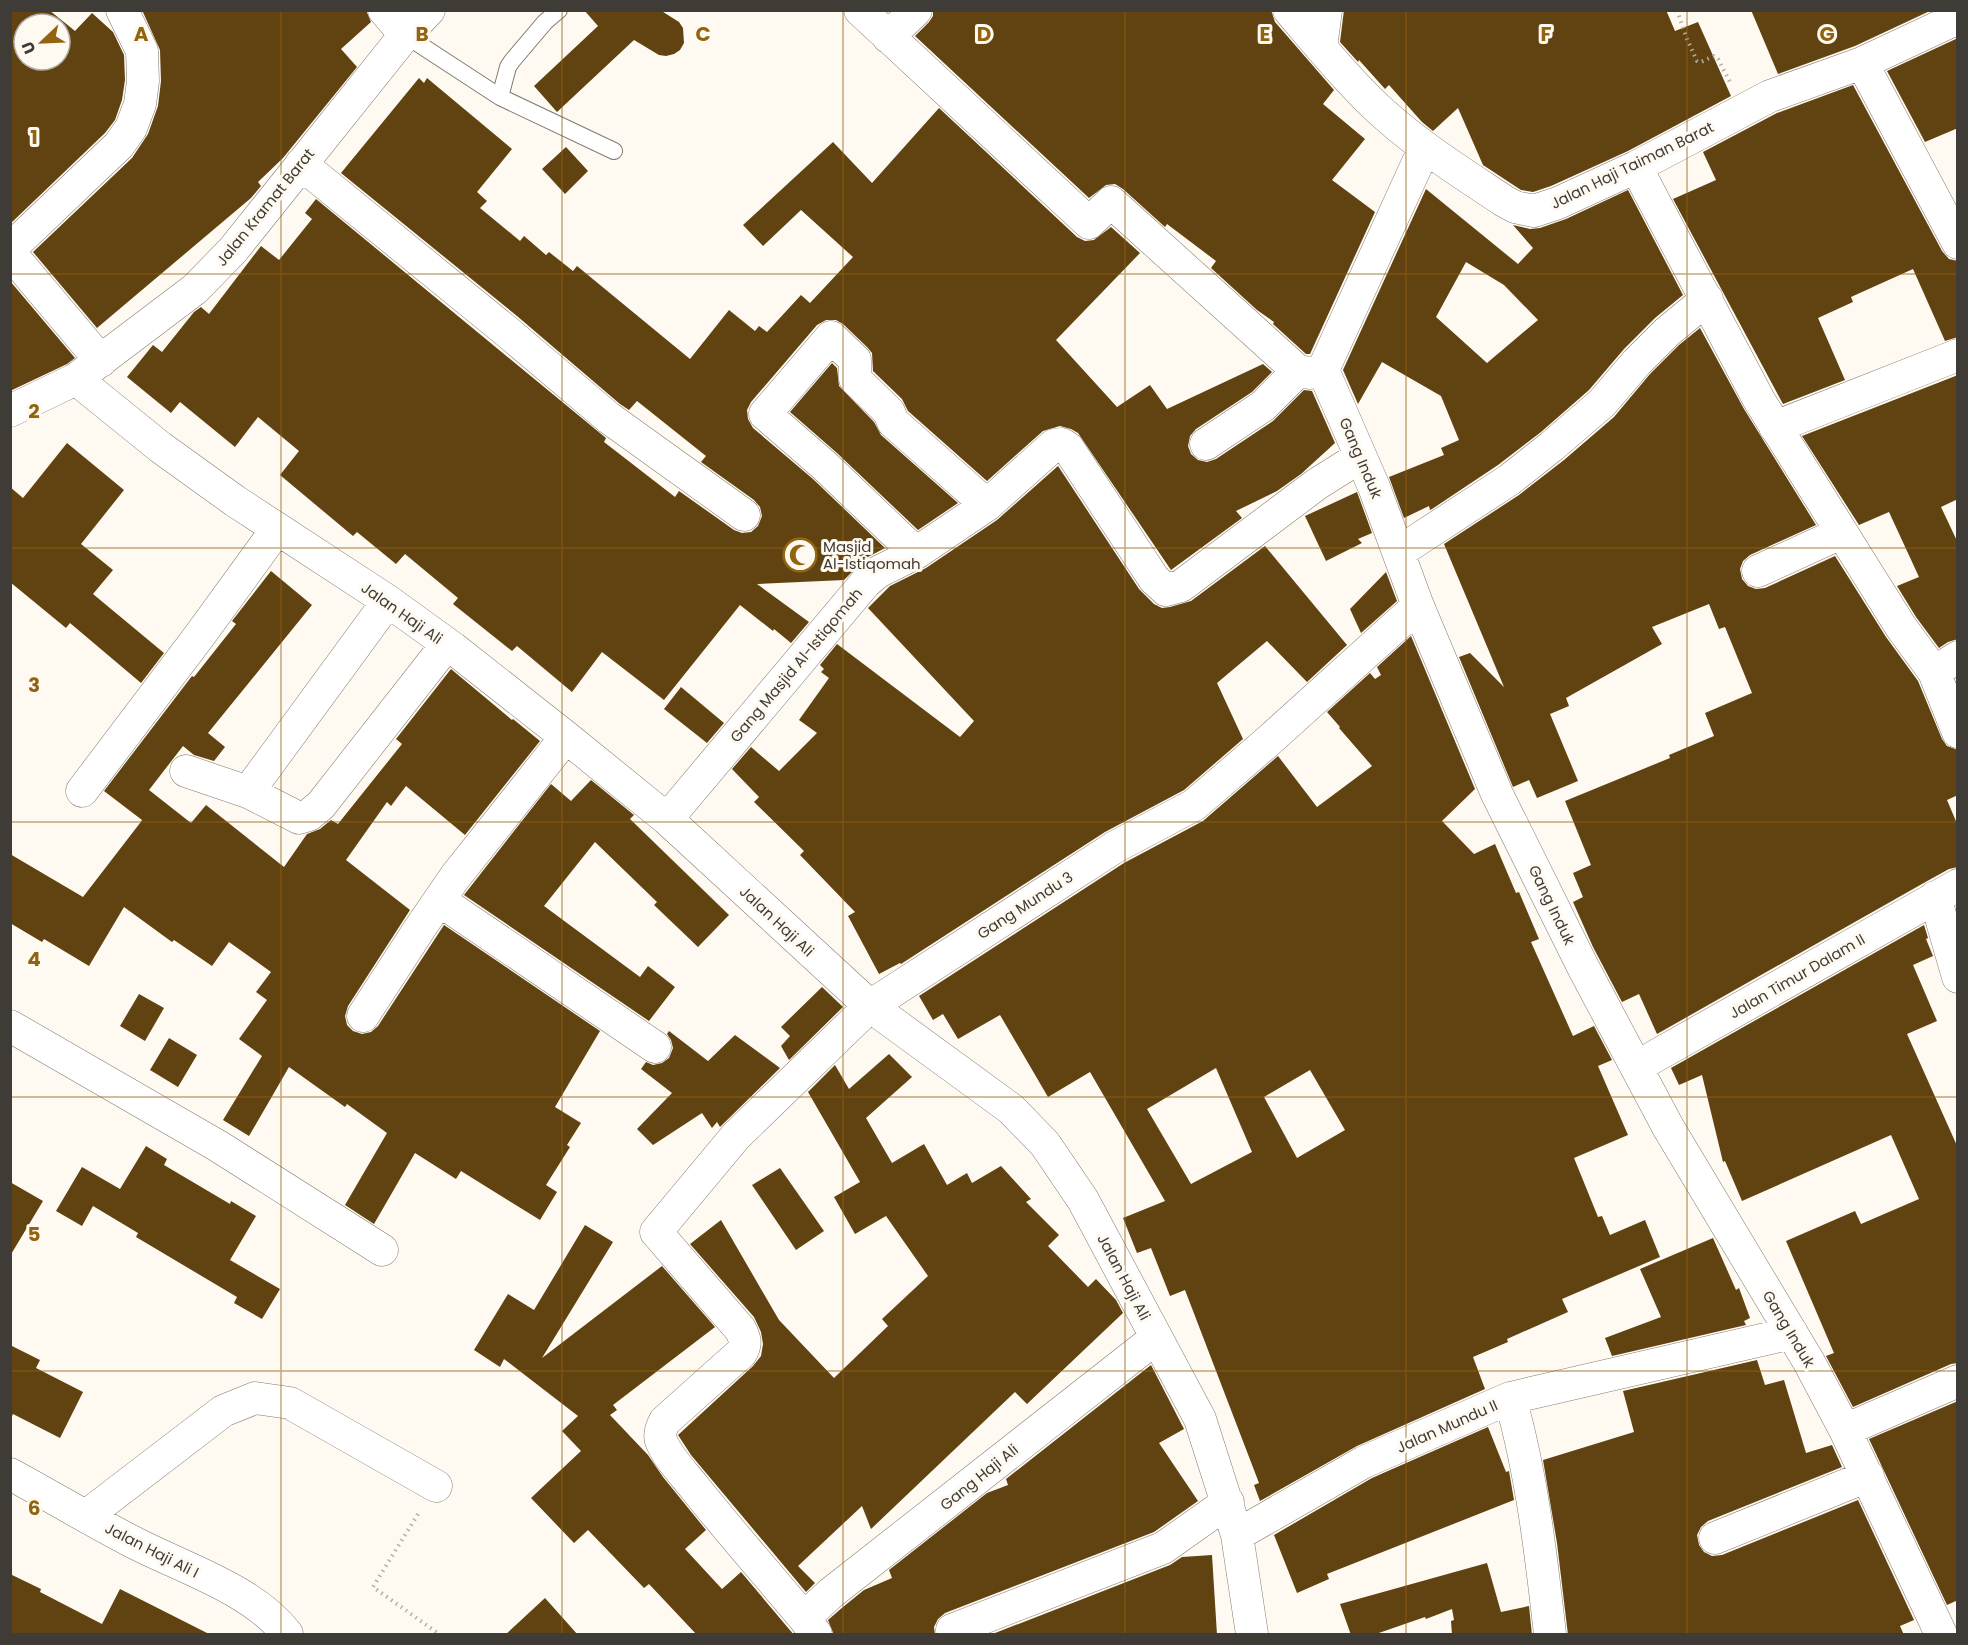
<svg xmlns="http://www.w3.org/2000/svg" width="1968" height="1645" viewBox="0 0 1968 1645" font-family="Poppins,sans-serif">
<rect width="100%" height="100%" fill="#fef9f1"/>
<path fill="#614211" fill-rule="evenodd" d="M 10,10 L 49,10 L 75,31 L 92,13 L 113,32 L 124,55 L 125,80 L 122,100 L 115,120 L 105,133 L 10,224 ZM 24,24 L 60,24 L 60,60 L 24,60 Z
M 142,10 L 366,10 L 371,22 L 341,49 L 357,67 L 283,158 L 258,182 L 261,186 L 251,198 L 97,328 L 33,252 L 132,158 L 148,134 L 158,106 L 161,81 L 160,50 Z
M 584,10 L 660,10 L 679,22 L 683,28 L 684,43 L 680,50 L 674,54 L 666,56 L 659,55 L 634,40 L 557,112 L 534,86 L 598,26 Z
M 933,10 L 1271,10 L 1275,22 L 1334,90 L 1323,104 L 1365,139 L 1332,180 L 1375,212 L 1310,354 L 1306,354 L 1273,324 L 1274,322 L 1257,310 L 1211,268 L 1216,261 L 1167,224 L 1165,227 L 1123,189 L 1115,184 L 1106,185 L 1089,198 L 915,36 L 929,22 L 933,16 Z
M 1344,10 L 1666,10 L 1675,31 L 1698,22 L 1731,96 L 1628,151 L 1551,186 L 1533,192 L 1521,190 L 1483,165 L 1458,108 L 1433,131 L 1422,122 L 1389,85 L 1385,89 L 1359,60 L 1358,62 L 1340,42 Z
M 1751,10 L 1932,10 L 1855,46 L 1778,74 Z
M 1958,38 L 1958,128 L 1925,142 L 1887,71 Z
M 419,78 L 424,83 L 427,78 L 512,149 L 477,192 L 487,201 L 480,208 L 520,241 L 524,236 L 546,255 L 549,252 L 573,271 L 577,266 L 690,359 L 729,310 L 755,331 L 759,326 L 767,332 L 801,295 L 810,303 L 853,257 L 801,210 L 763,246 L 743,225 L 833,142 L 872,183 L 939,108 L 1077,237 L 1085,241 L 1094,240 L 1111,227 L 1140,253 L 1056,340 L 1117,407 L 1150,385 L 1167,409 L 1263,364 L 1272,372 L 1252,392 L 1196,429 L 1190,436 L 1188,446 L 1191,454 L 1198,460 L 1207,462 L 1216,459 L 1273,421 L 1304,390 L 1312,391 L 1335,443 L 1301,474 L 1277,491 L 1236,511 L 1242,518 L 1171,570 L 1078,433 L 1071,429 L 1060,426 L 1043,431 L 987,481 L 908,411 L 902,399 L 873,371 L 872,353 L 867,347 L 843,324 L 836,320 L 826,320 L 817,325 L 751,402 L 747,410 L 748,419 L 753,428 L 813,479 L 885,548 L 866,558 L 844,580 L 757,584 L 809,622 L 791,643 L 774,629 L 773,631 L 740,605 L 664,700 L 602,652 L 572,692 L 517,646 L 512,651 L 453,604 L 458,598 L 405,554 L 396,564 L 357,532 L 353,536 L 280,475 L 299,451 L 258,417 L 235,447 L 180,402 L 171,413 L 127,377 L 153,345 L 162,352 L 194,312 L 201,307 L 209,314 L 261,246 L 279,260 L 312,219 L 305,213 L 316,199 L 606,438 L 604,442 L 675,497 L 679,491 L 734,530 L 742,533 L 751,532 L 758,526 L 762,516 L 760,507 L 754,500 L 701,462 L 706,456 L 637,401 L 629,410 L 620,404 L 517,316 L 341,173 Z
M 1853,85 L 1942,251 L 1949,259 L 1958,261 L 1958,337 L 1945,341 L 1913,269 L 1851,297 L 1853,302 L 1818,318 L 1845,380 L 1783,404 L 1673,199 L 1716,180 L 1703,152 L 1777,113 Z
M 566,147 L 588,171 L 565,194 L 542,169 Z
M 1426,189 L 1518,264 L 1533,248 L 1513,225 L 1530,229 L 1540,228 L 1566,219 L 1628,190 L 1683,295 L 1655,318 L 1624,349 L 1589,390 L 1541,432 L 1498,465 L 1432,509 L 1430,510 L 1429,506 L 1404,518 L 1389,477 L 1444,455 L 1441,448 L 1459,440 L 1441,396 L 1382,362 L 1358,404 L 1343,370 ZM 1466,262 L 1504,285 L 1538,320 L 1487,363 L 1436,317 Z
M 10,281 L 75,358 L 67,364 L 10,391 Z
M 1700,328 L 1744,409 L 1816,525 L 1750,555 L 1743,561 L 1740,569 L 1742,579 L 1748,586 L 1756,589 L 1765,588 L 1835,556 L 1886,637 L 1918,681 L 1942,739 L 1947,746 L 1958,750 L 1958,795 L 1947,800 L 1958,826 L 1958,867 L 1949,869 L 1929,880 L 1657,1034 L 1639,994 L 1622,1002 L 1593,947 L 1573,902 L 1583,897 L 1573,873 L 1591,865 L 1565,801 L 1670,758 L 1669,755 L 1714,736 L 1705,713 L 1752,693 L 1725,627 L 1719,629 L 1709,604 L 1652,627 L 1662,644 L 1566,698 L 1569,706 L 1550,714 L 1578,781 L 1537,798 L 1529,780 L 1513,787 L 1459,657 L 1470,653 L 1504,687 L 1444,544 L 1519,495 L 1564,460 L 1614,417 L 1650,374 L 1679,345 Z
M 832,363 L 837,368 L 839,386 L 874,422 L 881,435 L 958,503 L 918,530 L 837,453 L 790,412 Z
M 1958,375 L 1958,499 L 1941,507 L 1958,543 L 1958,639 L 1948,642 L 1939,648 L 1916,617 L 1897,586 L 1919,577 L 1889,512 L 1859,525 L 1802,436 Z
M 67,443 L 124,490 L 81,544 L 113,570 L 93,594 L 164,653 L 141,683 L 70,623 L 66,628 L 10,582 L 10,487 L 23,498 Z
M 1058,466 L 1139,589 L 1154,604 L 1162,608 L 1170,607 L 1191,601 L 1265,546 L 1347,645 L 1307,682 L 1267,641 L 1217,683 L 1243,739 L 1184,790 L 1105,832 L 901,964 L 900,963 L 879,974 L 848,916 L 855,912 L 800,855 L 804,851 L 754,802 L 759,797 L 732,769 L 751,747 L 779,771 L 817,733 L 799,720 L 829,678 L 821,672 L 824,669 L 820,665 L 837,644 L 960,737 L 974,721 L 868,608 L 890,586 L 926,568 L 997,520 Z
M 1357,492 L 1372,533 L 1358,539 L 1362,543 L 1326,561 L 1305,516 Z
M 271,571 L 312,605 L 208,733 L 225,747 L 214,761 L 194,755 L 183,746 L 149,790 L 191,823 L 206,805 L 284,867 L 307,834 L 320,829 L 331,820 L 338,824 L 402,744 L 396,739 L 451,669 L 512,720 L 513,719 L 540,741 L 465,835 L 406,786 L 391,806 L 387,802 L 346,860 L 410,910 L 348,1006 L 345,1016 L 347,1025 L 353,1031 L 362,1034 L 371,1032 L 378,1026 L 444,925 L 600,1031 L 555,1107 L 581,1123 L 567,1145 L 570,1147 L 546,1185 L 557,1192 L 540,1220 L 461,1171 L 456,1179 L 415,1153 L 374,1224 L 345,1205 L 387,1133 L 347,1104 L 345,1107 L 289,1067 L 249,1136 L 223,1120 L 262,1056 L 239,1039 L 267,1000 L 256,992 L 271,972 L 229,942 L 212,966 L 174,940 L 172,942 L 124,907 L 89,966 L 44,939 L 42,942 L 10,923 L 10,854 L 83,897 L 140,823 L 142,820 L 104,791 L 192,676 L 194,677 L 236,624 L 232,621 Z
M 1386,572 L 1397,601 L 1361,633 L 1350,609 Z
M 1411,636 L 1475,789 L 1442,821 L 1474,854 L 1495,844 L 1516,893 L 1519,892 L 1539,939 L 1531,942 L 1573,1036 L 1594,1026 L 1612,1060 L 1598,1066 L 1628,1135 L 1574,1158 L 1598,1217 L 1602,1216 L 1610,1235 L 1645,1220 L 1660,1257 L 1562,1299 L 1568,1312 L 1507,1339 L 1508,1342 L 1473,1357 L 1485,1389 L 1357,1446 L 1260,1501 L 1254,1485 L 1259,1483 L 1185,1290 L 1170,1296 L 1151,1248 L 1137,1253 L 1123,1218 L 1165,1201 L 1090,1072 L 1048,1097 L 1000,1015 L 958,1039 L 943,1014 L 933,1020 L 919,996 L 1124,863 L 1203,821 L 1278,756 L 1317,807 L 1372,766 L 1339,728 L 1340,727 L 1327,712 L 1370,673 L 1375,679 L 1381,675 L 1377,667 ZM 1216,1068 L 1252,1152 L 1191,1184 L 1147,1109 ZM 1310,1070 L 1345,1130 L 1297,1158 L 1264,1097 Z
M 681,687 L 724,723 L 707,743 L 664,709 Z
M 591,780 L 634,815 L 630,819 L 729,915 L 698,947 L 654,905 L 657,902 L 595,842 L 544,906 L 640,977 L 648,966 L 675,987 L 649,1021 L 464,895 L 551,784 L 571,801 Z
M 1924,925 L 1928,938 L 1926,939 L 1933,956 L 1913,965 L 1937,1021 L 1907,1034 L 1958,1148 L 1958,1363 L 1951,1364 L 1853,1407 L 1826,1356 L 1834,1353 L 1786,1241 L 1855,1211 L 1861,1224 L 1919,1199 L 1891,1135 L 1742,1201 L 1725,1161 L 1723,1162 L 1702,1075 L 1679,1085 L 1671,1068 Z
M 822,987 L 843,1007 L 789,1060 L 781,1046 L 790,1036 L 781,1027 Z
M 139,994 L 164,1008 L 145,1041 L 120,1026 Z
M 669,1031 L 708,1061 L 735,1035 L 780,1068 L 720,1127 L 717,1122 L 712,1128 L 702,1113 L 653,1145 L 637,1129 L 672,1093 L 641,1069 L 646,1062 L 653,1065 L 662,1063 L 669,1058 L 673,1048 L 671,1040 L 667,1034 Z
M 169,1038 L 197,1055 L 178,1087 L 150,1070 Z
M 889,1054 L 912,1077 L 866,1118 L 892,1163 L 924,1144 L 947,1185 L 967,1173 L 972,1183 L 1001,1166 L 1031,1199 L 1026,1202 L 1059,1235 L 1048,1246 L 1088,1287 L 1096,1279 L 1116,1300 L 1123,1313 L 1027,1404 L 1015,1392 L 871,1529 L 862,1506 L 798,1566 L 815,1583 L 806,1592 L 691,1455 L 678,1435 L 753,1366 L 761,1356 L 763,1344 L 761,1332 L 754,1317 L 690,1244 L 721,1220 L 779,1320 L 834,1378 L 888,1326 L 882,1319 L 928,1276 L 886,1216 L 855,1234 L 834,1197 L 860,1182 L 808,1092 L 835,1065 L 849,1089 Z
M 146,1146 L 167,1159 L 164,1165 L 230,1204 L 231,1201 L 256,1216 L 230,1260 L 280,1289 L 262,1319 L 234,1303 L 237,1297 L 136,1237 L 138,1233 L 93,1206 L 82,1226 L 56,1211 L 82,1167 L 120,1189 Z
M 780,1168 L 824,1231 L 796,1250 L 752,1185 Z
M 10,1182 L 43,1201 L 10,1256 Z
M 585,1225 L 613,1242 L 542,1358 L 662,1266 L 715,1327 L 613,1405 L 617,1410 L 610,1415 L 648,1455 L 663,1477 L 706,1530 L 685,1549 L 722,1589 L 741,1572 L 794,1635 L 697,1635 L 649,1584 L 644,1588 L 588,1530 L 574,1543 L 531,1498 L 581,1451 L 562,1431 L 578,1416 L 504,1359 L 500,1367 L 474,1350 L 508,1294 L 534,1310 Z
M 1713,1238 L 1736,1290 L 1739,1288 L 1750,1318 L 1744,1321 L 1746,1325 L 1612,1356 L 1605,1338 L 1661,1317 L 1640,1269 Z
M 10,1345 L 40,1360 L 36,1368 L 83,1392 L 60,1438 L 13,1414 L 10,1420 Z
M 1757,1360 L 1765,1385 L 1784,1380 L 1806,1453 L 1832,1445 L 1842,1467 L 1708,1521 L 1701,1527 L 1697,1535 L 1699,1545 L 1704,1552 L 1712,1556 L 1722,1555 L 1858,1500 L 1914,1620 L 1900,1626 L 1904,1635 L 1568,1635 L 1557,1543 L 1543,1460 L 1634,1432 L 1623,1391 Z
M 1151,1365 L 1184,1429 L 1159,1443 L 1198,1501 L 1154,1532 L 945,1613 L 938,1619 L 934,1627 L 935,1635 L 834,1635 L 828,1620 L 843,1607 L 864,1590 L 892,1578 L 889,1570 L 987,1493 L 1008,1485 L 1006,1479 Z
M 1958,1401 L 1958,1600 L 1947,1605 L 1869,1439 Z
M 1488,1427 L 1506,1472 L 1509,1471 L 1514,1500 L 1327,1574 L 1329,1579 L 1297,1593 L 1274,1535 L 1372,1478 Z
M 1212,1555 L 1217,1635 L 990,1635 L 1170,1565 L 1182,1557 Z
M 1487,1563 L 1501,1612 L 1529,1606 L 1532,1635 L 1452,1635 L 1451,1621 L 1454,1620 L 1452,1609 L 1426,1619 L 1425,1617 L 1373,1635 L 1351,1635 L 1340,1604 Z
M 10,1574 L 41,1589 L 40,1592 L 102,1624 L 120,1589 L 211,1635 L 10,1635 Z
M 545,1598 L 578,1635 L 505,1635 Z"/>
<g fill="none" stroke-linecap="round" stroke-linejoin="round">
<defs>
<path id="lane" d="M 405,35 L 500,97 L 508,67 L 512,61 L 545,22 L 559,10
M 500,97 L 614,151"/>
<path id="street" d="M 384,10 L 405,35
M 860,10 L 1089,223 L 1111,202 L 1298,371 L 1310,373 L 1323,370
M 1289,10 C 1316,42 1342,74 1372,103 C 1411,141 1459,171 1504,201 L 1515,207 L 1534,211 L 1558,203 L 1636,167 L 1770,96 L 1862,63 L 1958,18
M 888,37 L 916,10
M 1321,48 L 1326,10
M 1862,63 L 1958,243
M 1425,147 L 1323,370 L 1374,487 L 1418,606 L 1497,794 L 1583,967 L 1668,1127 L 1809,1362 L 1845,1430 L 1941,1634
M 301,164 L 505,330 L 609,418 L 744,515
M 1636,167 L 1759,400 L 1901,627 L 1934,672 L 1958,732
M 101,361 L 11,254 L 13,246 L 119,145 L 131,128 L 140,104 L 143,81 L 142,51 L 122,10
M 76,379 L 160,447 L 235,501 L 388,601 L 453,648 L 566,737 L 667,819 L 870,1006 L 1011,1109 L 1045,1144 L 1083,1200 L 1200,1419 L 1237,1535 L 1252,1634
M 10,411 L 76,379 L 195,289 L 233,250 L 405,35 L 429,10
M 1775,427 L 1958,355
M 1206,444 L 1263,406 L 1298,371
M 1399,552 L 1509,480 L 1552,446 L 1602,403 L 1637,362 L 1667,332 L 1707,299
M 916,553 L 825,466 L 765,414 L 831,337 L 855,360 L 855,379 L 889,412 L 893,422 L 987,505
M 1758,571 L 1841,533
M 1934,672 L 1958,657
M 186,771 L 248,792 L 299,818 L 309,815 L 321,805 L 447,644
M 82,791 L 200,635 L 277,529
M 248,792 L 388,601
M 667,819 L 866,582 L 878,572 L 916,553 L 987,505 L 1054,445 L 1062,444 L 1068,448 L 1154,579 L 1166,590 L 1181,586 L 1317,484 L 1360,457
M 1935,897 L 1958,977
M 439,900 L 655,1047
M 363,1016 L 420,928 L 455,877 L 566,737
M 10,1026 L 218,1146 L 382,1250
M 1636,1067 L 1958,885
M 1510,1398 L 1792,1333
M 1845,1430 L 1958,1381
M 10,1474 C 51,1496 90,1520 131,1541 C 180,1567 253,1589 287,1634
M 86,1516 L 223,1411 L 255,1398 L 290,1403 L 436,1486
M 1237,1535 L 1364,1462 L 1510,1398 C 1532,1475 1541,1555 1550,1634
M 1715,1538 L 1868,1476
M 804,1618 L 831,1593 L 1156,1338
M 952,1630 L 1163,1548 L 1228,1502
M 816,1634 L 804,1618 C 768,1575 730,1532 695,1488 C 684,1474 669,1459 662,1443 C 658,1435 661,1428 665,1421 L 741,1353 C 747,1344 745,1338 740,1329 L 656,1232 L 736,1136 L 870,1006 L 1115,847 L 1194,805 L 1265,744 L 1418,606"/>
</defs>
<use href="#lane" stroke="#827a6f" stroke-width="18"/>
<use href="#street" stroke="#827a6f" stroke-width="33"/>
<path stroke="#b4afa8" stroke-width="4" stroke-dasharray="1.5 4.5" stroke-linecap="butt" d="M 1677,10 L 1687,39 L 1697,61 L 1701,62 L 1714,56 L 1718,59 L 1730,82
M 418,1514 L 373,1587 L 439,1634"/>
<use href="#lane" stroke="#fff" stroke-width="16"/>
<use href="#street" stroke="#fff" stroke-width="32"/>
</g>
<path fill="none" stroke="#926310" stroke-width="1.5" stroke-opacity="0.55" d="M 281,10 L 281,1634M 562,10 L 562,1634M 843,10 L 843,1634M 1125,10 L 1125,1634M 1406,10 L 1406,1634M 1687,10 L 1687,1634M 10,274 L 1958,274M 10,548 L 1958,548M 10,822 L 1958,822M 10,1097 L 1958,1097M 10,1371 L 1958,1371"/>
<defs>
<symbol id="mosque-ring" viewBox="-11 -11 22 22"><circle r="9.5" fill="#fef9f1" stroke="#926310" stroke-width="1.5"/><path d="M3.5-4.9A6 6 0 1 0 3.5 4.9A5 5 0 1 1 3.5-4.9Z" fill="#926310"/></symbol>
</defs>
<g fill-rule="evenodd">
<use href="#mosque-ring" x="781" y="536" width="38" height="38"/>
</g>
<g text-anchor="middle" dominant-baseline="central" stroke-width="6" stroke-linejoin="round" paint-order="stroke">
<g font-size="15" fill="#3f3b36" stroke="#fef9f1">
<text transform="translate(1632 165) rotate(-26)">Jalan Haji Taiman Barat</text>
<text transform="translate(265 207) rotate(-51)">Jalan Kramat Barat</text>
<text transform="translate(1361 458) rotate(67)">Gang Induk</text>
<text transform="translate(402 613) rotate(35)">Jalan Haji Ali</text>
<text transform="translate(796 665) rotate(-50)">Gang Masjid Al-Istiqomah</text>
<text transform="translate(1025 905) rotate(-33)">Gang Mundu 3</text>
<text transform="translate(1552 905) rotate(64)">Gang Induk</text>
<text transform="translate(777 921) rotate(43)">Jalan Haji Ali</text>
<text transform="translate(1797 976) rotate(-30)">Jalan Timur Dalam II</text>
<text transform="translate(1124 1277) rotate(62)">Jalan Haji Ali</text>
<text transform="translate(1789 1329) rotate(59)">Gang Induk</text>
<text transform="translate(1447 1426) rotate(-24)">Jalan Mundu II</text>
<text transform="translate(979 1477) rotate(-39)">Gang Haji Ali</text>
<text transform="translate(152 1550) rotate(27)">Jalan Haji Ali I</text>
</g>
<g font-size="15" fill="#3f3b36" stroke="#fef9f1" text-anchor="start">
<text x="823" y="546">Masjid<tspan x="823" dy="17">Al-Istiqomah</tspan></text>
</g>
</g>
<g font-size="20" text-anchor="middle" font-weight="bold" fill="#926310" stroke="#fef9f1" stroke-width="6" stroke-linejoin="round" paint-order="stroke">
<text x="141" y="41">A</text>
<text x="422" y="41">B</text>
<text x="703" y="41">C</text>
<text x="984" y="41">D</text>
<text x="1265" y="41">E</text>
<text x="1546" y="41">F</text>
<text x="1827" y="41">G</text>
<text x="34" y="144">1</text>
<text x="34" y="418">2</text>
<text x="34" y="692">3</text>
<text x="34" y="966">4</text>
<text x="34" y="1241">5</text>
<text x="34" y="1515">6</text>
</g>
<rect width="1968" height="1645" fill="none" stroke="#3f3b36" stroke-width="24"/>
<g transform="translate(42 42) rotate(247)"><circle r="28" fill="#fef9f1" stroke="#b2ada6" stroke-width="1.5"/>
<path d="M0-4.5L10 22L0 15L-10 22Z" fill="#926310"/>
<text y="-9" font-size="16" font-weight="bold" text-anchor="middle" fill="#3f3b36">U</text>
</g>
</svg>
